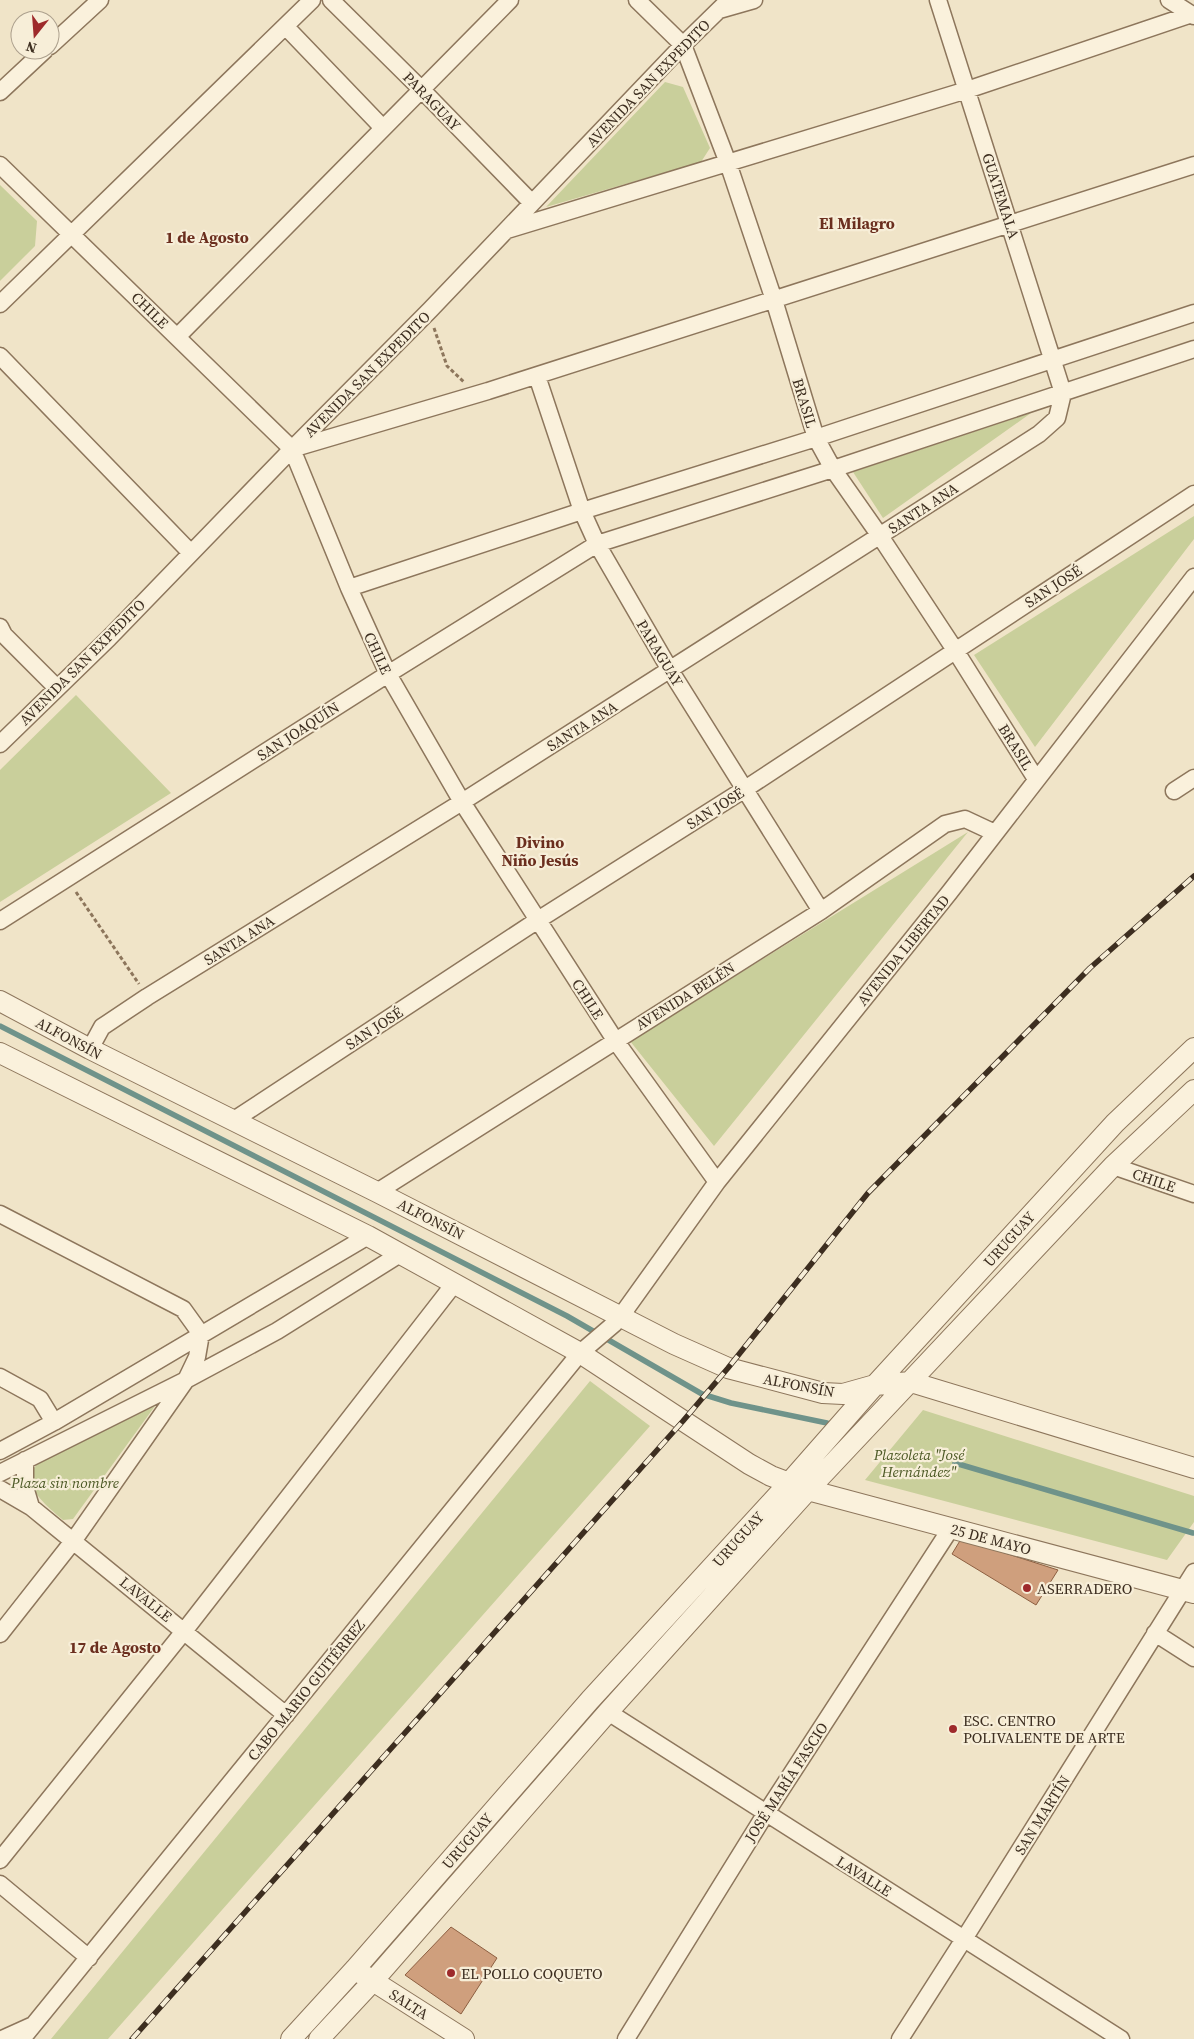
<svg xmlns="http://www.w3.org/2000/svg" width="1194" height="2039" viewBox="0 0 1194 2039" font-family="'Source Serif 4',serif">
<rect width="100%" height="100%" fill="#f0e4c8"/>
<path fill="#c9cf9b" d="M 665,82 L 683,87 L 710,148 L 701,162 L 546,207 Z
M 0,185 L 37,221 L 35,246 L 0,281 Z
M 1031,413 L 883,518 L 853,472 Z
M 1194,516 L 1194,539 L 1035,747 L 974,655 Z
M 76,695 L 171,793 L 0,902 L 0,770 Z
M 968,832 L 714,1146 L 630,1041 Z
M 590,1381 L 650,1426 L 108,2039 L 51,2039 Z
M 155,1406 L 73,1519 L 63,1520 C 47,1506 17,1484 39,1462 Z
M 923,1410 L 1194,1496 L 1194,1522 L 1167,1560 L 865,1480 Z"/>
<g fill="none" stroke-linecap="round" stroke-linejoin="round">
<path stroke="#6f938a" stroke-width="5.5" d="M 0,1026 L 567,1316 L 702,1394 L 731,1403 L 827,1423
M 955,1463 L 1193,1533"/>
</g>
<path fill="#cf9f7d" stroke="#8d5f41" d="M 961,1539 L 1058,1570 L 1036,1605 L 952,1554 Z
M 451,1927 L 497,1958 L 461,2014 L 405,1975 Z"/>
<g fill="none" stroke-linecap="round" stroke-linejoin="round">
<defs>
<path id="minor" d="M 331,0 L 422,90 L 532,203
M 637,0 L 683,45 L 728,163 L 774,300 L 816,438 L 833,469 L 880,536 L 955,650 L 1036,779
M 1169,0 L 1194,16
M 719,10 L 754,0
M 286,27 L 383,128
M 50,46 L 100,0
M 0,92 L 45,50
M 0,165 L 292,449 L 349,588 L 388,674 L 462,802 L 615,1040 L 717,1182
M 507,230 L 967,90 L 1192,14
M 0,304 L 312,0
M 177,337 L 510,0
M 0,356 L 191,553
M 537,376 L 582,511 L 597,544 L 670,670 L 821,911
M 295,448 L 488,391 L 1194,165
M 349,588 L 582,511 L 816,438 L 1194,313
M 0,627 L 4,635 L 57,688
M 0,744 L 109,638 L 292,449 L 430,310 L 683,45 L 729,0
M 1174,791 L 1194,778
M 0,921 L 388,674 L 597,544 L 833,469 L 1194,349
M 90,1049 L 102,1027 L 147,997 L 462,802 L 1039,434 L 1057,418 L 1063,393 L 938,0
M 234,1120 L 538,920 L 745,789 L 1194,494
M 1113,1166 L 1194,1194
M 377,1192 L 821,911 L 945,824 L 965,819 L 995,833
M 0,1214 L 183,1309 L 201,1334 L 197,1357 L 186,1380 L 74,1540 L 0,1634
M 0,1377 L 40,1399 L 54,1422
M 0,1451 L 54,1422 L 368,1236
M 25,1460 L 25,1487 L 31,1507
M 0,1473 L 186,1380 L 277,1331 L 400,1254
M 0,1489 L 31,1507 L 286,1715
M 1155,1633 L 1194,1658
M 608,1712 L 1121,2039
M 0,1860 L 185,1630 L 454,1284
M 0,1884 L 89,1958
M 2,2039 L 31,2026
M 22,2039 L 580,1353 L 614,1324 L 621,1316 L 717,1182 L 949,893 L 1194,577
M 626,2039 L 766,1813 L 951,1528
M 900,2039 L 964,1939 L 1194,1572"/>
<path id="tertiary" d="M 0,1001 L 90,1049 L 377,1192 L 674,1344 L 728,1368 L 823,1393 L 843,1394 L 875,1385 L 911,1382 L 1194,1468
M 0,1053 L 368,1236 L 580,1353 L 749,1464 L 771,1476 L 808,1490 L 1194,1593
M 362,1974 L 464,2039
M 291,2039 L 355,1969 L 590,1700 L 789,1483 L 875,1385 L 1115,1123 L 1194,1048
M 319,2039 L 373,1981 L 608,1712 L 808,1490 L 1113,1166 L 1194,1090"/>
</defs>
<use href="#minor" stroke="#8d765c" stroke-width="19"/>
<use href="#tertiary" stroke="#8d765c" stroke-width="22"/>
<path stroke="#8d765c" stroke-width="3" stroke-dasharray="4 2.5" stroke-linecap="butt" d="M 434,328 L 447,366 L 464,382
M 76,892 L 139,984"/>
<use href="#minor" stroke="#faf1dc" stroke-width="16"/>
<use href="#tertiary" stroke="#faf1dc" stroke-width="20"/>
<defs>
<path id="rail" d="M 132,2039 L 683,1421 L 728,1368 L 868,1193 L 1090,968 L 1194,876"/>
</defs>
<use href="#rail" stroke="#3d2e20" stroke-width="5.5"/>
<use href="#rail" stroke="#f7eed8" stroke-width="4" stroke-dasharray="11" stroke-linecap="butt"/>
</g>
<g fill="#9e2a2b" stroke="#f7eed8" stroke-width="2">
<circle cx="1027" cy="1588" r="5"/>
<circle cx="953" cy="1729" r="5"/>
<circle cx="451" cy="1973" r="5"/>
</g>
<g text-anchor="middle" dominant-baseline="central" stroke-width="4.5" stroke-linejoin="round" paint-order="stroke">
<g font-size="15" fill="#3d2e20" stroke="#f7eed8">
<text transform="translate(648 83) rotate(-46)">AVENIDA SAN EXPEDITO</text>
<text transform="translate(432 101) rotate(46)">PARAGUAY</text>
<text transform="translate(1001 196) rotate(72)">GUATEMALA</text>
<text transform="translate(150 310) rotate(44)">CHILE</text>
<text transform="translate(367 374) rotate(-45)">AVENIDA SAN EXPEDITO</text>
<text transform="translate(805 403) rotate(73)">BRASIL</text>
<text transform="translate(923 508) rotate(-33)">SANTA ANA</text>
<text transform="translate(1053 586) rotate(-33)">SAN JOSÉ</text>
<text transform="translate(378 653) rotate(65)">CHILE</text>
<text transform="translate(660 653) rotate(59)">PARAGUAY</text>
<text transform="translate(82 662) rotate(-45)">AVENIDA SAN EXPEDITO</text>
<text transform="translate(582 726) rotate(-32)">SANTA ANA</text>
<text transform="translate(298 731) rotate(-33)">SAN JOAQUÍN</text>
<text transform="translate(1016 747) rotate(58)">BRASIL</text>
<text transform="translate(715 808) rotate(-32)">SAN JOSÉ</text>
<text transform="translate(239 940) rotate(-32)">SANTA ANA</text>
<text transform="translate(903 950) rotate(-51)">AVENIDA LIBERTAD</text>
<text transform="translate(685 996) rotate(-32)">AVENIDA BELÉN</text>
<text transform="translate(588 999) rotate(57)">CHILE</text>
<text transform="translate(374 1028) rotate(-33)">SAN JOSÉ</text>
<text transform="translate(69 1038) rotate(28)">ALFONSÍN</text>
<text transform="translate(1154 1180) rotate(19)">CHILE</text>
<text transform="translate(431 1219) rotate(27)">ALFONSÍN</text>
<text transform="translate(1009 1239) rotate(-48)">URUGUAY</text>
<text transform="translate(799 1385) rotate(11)">ALFONSÍN</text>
<text transform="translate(738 1539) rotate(-48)">URUGUAY</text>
<text transform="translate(991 1539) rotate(15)">25 DE MAYO</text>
<text transform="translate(146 1599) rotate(39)">LAVALLE</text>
<text transform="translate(306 1690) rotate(-51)">CABO MARIO GUITÉRREZ</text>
<text transform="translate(786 1782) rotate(-57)">JOSÉ MARÍA FASCIO</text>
<text transform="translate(1042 1815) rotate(-58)">SAN MARTÍN</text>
<text transform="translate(467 1841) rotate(-49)">URUGUAY</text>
<text transform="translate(864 1876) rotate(32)">LAVALLE</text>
<text transform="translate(409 2004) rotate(33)">SALTA</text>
</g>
<g font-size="15" font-style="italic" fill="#4d5a26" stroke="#f7eed8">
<text x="919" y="1454">Plazoleta "José<tspan x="919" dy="17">Hernández"</tspan></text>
<text x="65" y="1482">Plaza sin nombre</text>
</g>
<g font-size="15" fill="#3d2e20" stroke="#f7eed8" text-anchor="start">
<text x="1037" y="1588">ASERRADERO</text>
<text x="963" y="1720">ESC. CENTRO<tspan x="963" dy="17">POLIVALENTE DE ARTE</tspan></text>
<text x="461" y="1973">EL POLLO COQUETO</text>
</g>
<g font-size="16" font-weight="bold" fill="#6b2e1e" stroke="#f7eed8">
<text x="857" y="223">El Milagro</text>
<text x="207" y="237">1 de Agosto</text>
<text x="540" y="842">Divino<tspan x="540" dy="18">Niño Jesús</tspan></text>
<text x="115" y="1647">17 de Agosto</text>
</g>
</g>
<g transform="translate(35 35) rotate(197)"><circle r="24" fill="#f7eed8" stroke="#ada18e"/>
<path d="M0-4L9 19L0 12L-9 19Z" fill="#9e2a2b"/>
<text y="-8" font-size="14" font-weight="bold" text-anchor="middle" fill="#3d2e20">N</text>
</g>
</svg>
